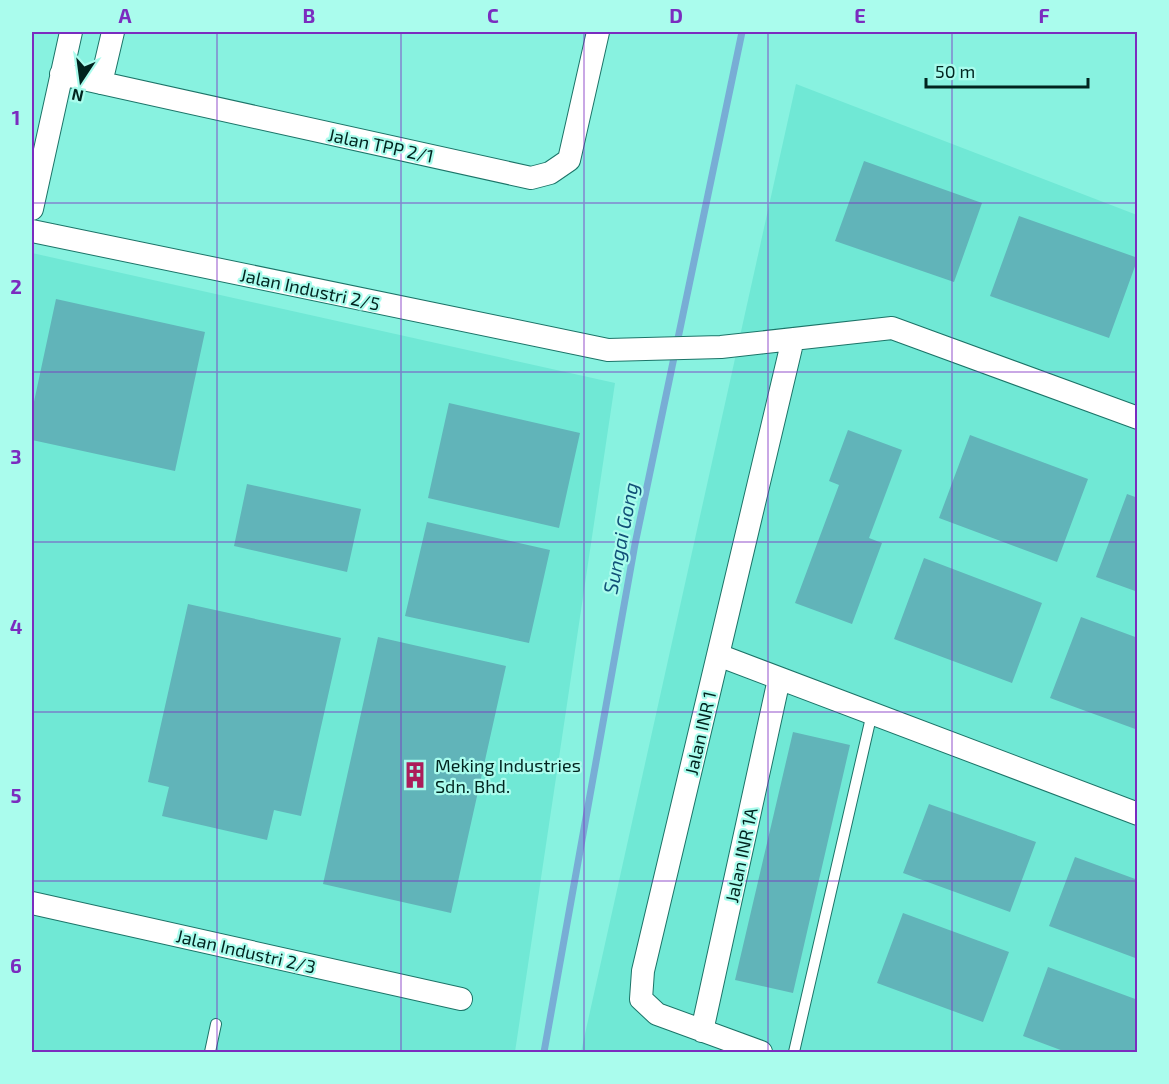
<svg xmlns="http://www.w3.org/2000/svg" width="1169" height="1084" viewBox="0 0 1169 1084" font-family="'Exo 2',sans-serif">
<rect width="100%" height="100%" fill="#88f2e0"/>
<path fill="#70e8d5" d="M 796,84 L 1137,215 L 1137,1052 L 581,1052 Z
M 32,253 L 615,383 L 515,1052 L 32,1052 Z"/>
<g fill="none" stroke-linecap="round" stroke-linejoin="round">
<path stroke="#78add5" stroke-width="7" d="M 544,1052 L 635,544 L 742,32"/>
</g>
<path fill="#61b4b9" d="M 864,161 L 982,203 L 954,282 L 835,241 Z
M 1019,216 L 1138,258 L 1109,338 L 990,296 Z
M 56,299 L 205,332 L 175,471 L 32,440 L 32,411 Z
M 449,403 L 580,433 L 559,528 L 428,498 Z
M 848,430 L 902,450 L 869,538 L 882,543 L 852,624 L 795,603 L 839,485 L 829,481 Z
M 970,435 L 1088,479 L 1057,562 L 939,518 Z
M 247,484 L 361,509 L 347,572 L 234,546 Z
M 1127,494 L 1138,498 L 1138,592 L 1096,577 Z
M 427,522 L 550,550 L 529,643 L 405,616 Z
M 924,558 L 1042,603 L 1012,683 L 894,639 Z
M 188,604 L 341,638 L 301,816 L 274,810 L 267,840 L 162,816 L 169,787 L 148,782 Z
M 1081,617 L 1138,638 L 1138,730 L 1050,698 Z
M 378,637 L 506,666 L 451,913 L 323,884 Z
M 793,732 L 850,745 L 793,993 L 735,980 Z
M 929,804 L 1036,842 L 1010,912 L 903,873 Z
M 1075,857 L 1138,880 L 1138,959 L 1049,926 Z
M 903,913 L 1009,952 L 983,1022 L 877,983 Z
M 1048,967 L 1138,1000 L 1138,1052 L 1066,1052 L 1023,1036 Z"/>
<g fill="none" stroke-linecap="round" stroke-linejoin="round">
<defs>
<path id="service" d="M 210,1052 L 216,1024
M 794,1052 L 872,713"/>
<path id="minor" d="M 61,74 L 531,178 L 550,173 L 569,160 L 598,32
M 101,83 L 113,32
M 32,209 L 71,32
M 32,231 L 608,350 L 721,347 L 892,328 L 1138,418
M 718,655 L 1138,814
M 32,903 L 461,999
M 702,1031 L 779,679
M 761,1052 L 657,1014 L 641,999 L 643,971 L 793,339"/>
</defs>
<use href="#service" stroke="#1c7468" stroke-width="12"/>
<use href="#minor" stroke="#1c7468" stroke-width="24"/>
<use href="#service" stroke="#fff" stroke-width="10"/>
<use href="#minor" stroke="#fff" stroke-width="22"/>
</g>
<path fill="none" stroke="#7b2cbf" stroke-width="1.5" stroke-opacity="0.55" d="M 217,32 L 217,1052M 401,32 L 401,1052M 584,32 L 584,1052M 768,32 L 768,1052M 952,32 L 952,1052M 32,203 L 1138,203M 32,372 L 1138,372M 32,542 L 1138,542M 32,712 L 1138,712M 32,881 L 1138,881"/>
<defs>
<symbol id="building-bare" viewBox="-9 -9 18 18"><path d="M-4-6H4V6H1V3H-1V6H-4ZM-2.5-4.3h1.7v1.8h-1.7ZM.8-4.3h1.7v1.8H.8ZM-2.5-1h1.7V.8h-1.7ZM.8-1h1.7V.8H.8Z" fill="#ab1d5a" stroke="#aafced" stroke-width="2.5" paint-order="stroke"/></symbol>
</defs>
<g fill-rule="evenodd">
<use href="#building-bare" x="396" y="756" width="38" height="38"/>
</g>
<g text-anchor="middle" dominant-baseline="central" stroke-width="4.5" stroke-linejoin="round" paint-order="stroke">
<g font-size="18" fill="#01241f" stroke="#aafced">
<text transform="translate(381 145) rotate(12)">Jalan TPP 2/1</text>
<text transform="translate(310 289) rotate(12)">Jalan Industri 2/5</text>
<text transform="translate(700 733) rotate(-77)">Jalan INR 1</text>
<text transform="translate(741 855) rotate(-78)">Jalan INR 1A</text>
<text transform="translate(246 951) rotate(13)">Jalan Industri 2/3</text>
</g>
<g font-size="18" fill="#01241f" stroke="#aafced" text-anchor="start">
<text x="435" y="765">Meking Industries<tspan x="435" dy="21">Sdn. Bhd.</tspan></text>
</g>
<g font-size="20" font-style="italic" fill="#115077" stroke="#aafced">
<text transform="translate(620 538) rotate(-79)">Sungai Gong</text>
</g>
</g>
<rect width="1169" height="1084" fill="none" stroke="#aafced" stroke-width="66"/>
<g transform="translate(81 81) rotate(193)" stroke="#aafced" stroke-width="4.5" paint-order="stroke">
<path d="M0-4.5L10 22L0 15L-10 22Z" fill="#01241f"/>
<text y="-9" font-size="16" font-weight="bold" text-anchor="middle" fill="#01241f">N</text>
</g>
<path d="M926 78v9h162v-9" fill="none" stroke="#01241f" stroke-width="3"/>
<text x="935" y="78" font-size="18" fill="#01241f" stroke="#aafced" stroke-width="4.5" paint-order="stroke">50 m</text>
<rect x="33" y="33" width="1103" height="1018" fill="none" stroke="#7b2cbf" stroke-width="2"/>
<g font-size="20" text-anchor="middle" font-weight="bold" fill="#7b2cbf">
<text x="125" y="23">A</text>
<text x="309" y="23">B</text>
<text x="493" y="23">C</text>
<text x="676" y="23">D</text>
<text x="860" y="23">E</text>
<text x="1044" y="23">F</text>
<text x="16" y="125">1</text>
<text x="16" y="294">2</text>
<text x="16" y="464">3</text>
<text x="16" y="634">4</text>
<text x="16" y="803">5</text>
<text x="16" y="973">6</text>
</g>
</svg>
